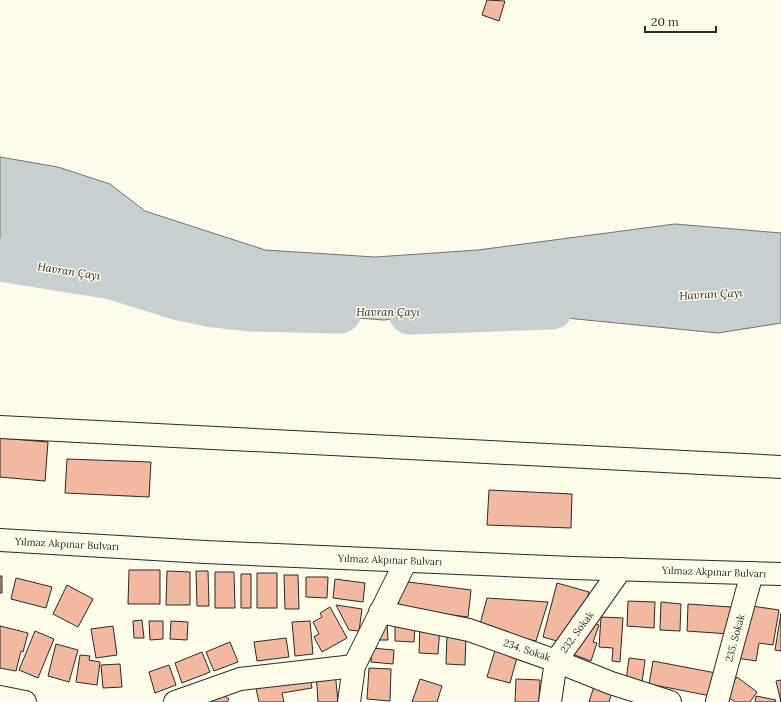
<svg xmlns="http://www.w3.org/2000/svg" width="781" height="702" viewBox="0 0 781 702" font-family="Lora,serif">
<rect width="100%" height="100%" fill="#fdfbea"/>
<path fill="#c7d0d0" stroke="#74746e" d="M 0,157 L 58,167 L 110,184 L 145,211 L 265,250 L 375,257 L 478,250 L 675,224 L 781,233 L 781,323 L 718,333 L 485,310 L 384,320 L 292,313 L 212,293 L 31,278 L 0,267 Z"/>
<g fill="none" stroke-linecap="round" stroke-linejoin="round">
<path stroke="#c7d0d0" stroke-width="43" d="M 0,260 L 112,278 L 179,299 L 213,306 L 249,310 L 340,312
M 410,313 L 552,308"/>
</g>
<path fill="#f2b8a0" stroke="#2b2b2b" d="M 487,0 L 505,1 L 499,21 L 482,15 Z
M 0,438 L 48,442 L 45,481 L 0,477 Z
M 67,459 L 151,462 L 149,497 L 65,493 Z
M 489,490 L 572,494 L 571,528 L 487,525 Z
M 129,570 L 160,570 L 160,604 L 128,604 Z
M 167,571 L 190,572 L 190,605 L 166,605 Z
M 196,571 L 208,571 L 209,606 L 197,606 Z
M 215,572 L 234,572 L 235,608 L 215,608 Z
M 257,573 L 277,573 L 277,608 L 257,608 Z
M 241,574 L 251,574 L 251,608 L 241,608 Z
M 284,575 L 298,575 L 299,609 L 285,609 Z
M 0,576 L 2,576 L 2,593 L 0,593 Z
M 306,577 L 328,577 L 327,598 L 306,597 Z
M 16,578 L 52,587 L 46,608 L 11,599 Z
M 335,579 L 365,583 L 363,602 L 333,598 Z
M 401,581 L 471,590 L 468,617 L 398,608 Z
M 557,583 L 589,592 L 587,599 L 557,641 L 543,637 Z
M 67,585 L 93,599 L 78,627 L 53,614 Z
M 487,598 L 548,602 L 536,641 L 479,628 Z
M 628,601 L 655,602 L 654,628 L 627,626 Z
M 661,602 L 681,604 L 680,631 L 660,630 Z
M 688,604 L 731,607 L 729,634 L 687,631 Z
M 336,605 L 362,609 L 359,631 L 349,630 Z
M 745,605 L 779,610 L 773,645 L 759,643 L 756,661 L 737,658 Z
M 330,607 L 347,638 L 322,652 L 314,637 L 319,634 L 313,622 L 322,617 L 320,613 Z
M 781,613 L 781,651 L 775,650 Z
M 601,617 L 623,618 L 620,662 L 612,661 L 613,648 L 599,647 Z
M 142,620 L 144,638 L 134,638 L 133,621 Z
M 586,620 L 599,625 L 593,642 L 597,643 L 591,661 L 569,653 Z
M 149,621 L 163,621 L 163,639 L 150,640 Z
M 171,621 L 188,622 L 187,640 L 170,639 Z
M 310,621 L 313,654 L 295,656 L 292,622 Z
M 387,623 L 388,640 L 379,640 Z
M 395,624 L 415,625 L 414,642 L 395,641 Z
M 420,625 L 440,626 L 438,654 L 419,653 Z
M 0,626 L 28,633 L 23,652 L 21,651 L 16,671 L 0,668 Z
M 113,626 L 117,655 L 96,658 L 91,629 Z
M 35,631 L 54,639 L 38,678 L 19,670 Z
M 447,635 L 466,636 L 465,665 L 446,664 Z
M 286,638 L 289,657 L 257,661 L 254,642 Z
M 230,642 L 238,662 L 214,671 L 206,652 Z
M 56,644 L 78,650 L 69,682 L 48,676 Z
M 496,647 L 518,654 L 510,683 L 487,677 Z
M 372,648 L 394,650 L 393,664 L 371,662 Z
M 202,652 L 210,672 L 182,683 L 175,663 Z
M 80,655 L 90,656 L 89,660 L 100,662 L 97,685 L 76,682 Z
M 629,658 L 645,660 L 642,683 L 626,681 Z
M 653,661 L 716,673 L 711,696 L 649,684 Z
M 120,664 L 122,687 L 103,688 L 101,665 Z
M 169,665 L 176,685 L 155,693 L 149,672 Z
M 369,668 L 391,669 L 390,701 L 367,699 Z
M 335,671 L 338,702 L 318,702 L 316,672 Z
M 309,674 L 312,688 L 282,693 L 284,702 L 259,702 L 255,684 Z
M 737,677 L 757,692 L 750,702 L 735,702 L 724,694 Z
M 420,679 L 442,686 L 437,702 L 412,702 Z
M 516,679 L 540,680 L 539,702 L 515,702 Z
M 596,680 L 614,686 L 609,702 L 589,702 Z
M 781,680 L 781,702 L 776,681 Z
M 218,691 L 229,699 L 227,702 L 211,702 Z
M 756,696 L 776,700 L 775,702 L 755,702 Z"/>
<g fill="none" stroke-linecap="round" stroke-linejoin="round">
<defs>
<path id="minor" d="M 0,427 L 781,467
M 380,612 L 469,630 L 556,661 L 611,683 L 670,702
M 0,697 L 25,702
M 175,702 L 240,679 L 354,666
M 349,702 L 354,666 L 406,561
M 550,702 L 556,661 L 621,569
M 717,702 L 752,573"/>
<path id="major" d="M 0,540 L 205,552 L 573,568 L 781,574"/>
</defs>
<use href="#minor" stroke="#2b2b2b" stroke-width="24"/>
<use href="#major" stroke="#2b2b2b" stroke-width="24"/>
<use href="#minor" stroke="#fdfbea" stroke-width="22"/>
<use href="#major" stroke="#fdfbea" stroke-width="22"/>
</g>
<g text-anchor="middle" dominant-baseline="central" stroke-width="3" stroke-linejoin="round" paint-order="stroke">
<g font-size="10" fill="#2b2b2b" stroke="#fdfbea">
<text transform="translate(67 544) rotate(3)">Yılmaz Akpınar Bulvarı</text>
<text transform="translate(390 560) rotate(2)">Yılmaz Akpınar Bulvarı</text>
<text transform="translate(714 572) rotate(2)">Yılmaz Akpınar Bulvarı</text>
<text transform="translate(577 632) rotate(-54)">232. Sokak</text>
<text transform="translate(735 638) rotate(-75)">235. Sokak</text>
<text transform="translate(527 650) rotate(19)">234. Sokak</text>
</g>
<g font-size="11" font-style="italic" fill="#2b2b2b" stroke="#fdfbea">
<text transform="translate(69 271) rotate(9)">Havran Çayı</text>
<text transform="translate(711 294) rotate(-3)">Havran Çayı</text>
<text x="388" y="312">Havran Çayı</text>
</g>
</g>
<path d="M645 26v6h71v-6" fill="none" stroke="#2b2b2b" stroke-width="2"/>
<text x="651" y="26" font-size="12" fill="#2b2b2b" stroke="#fdfbea" stroke-width="3" paint-order="stroke">20 m</text>
</svg>
